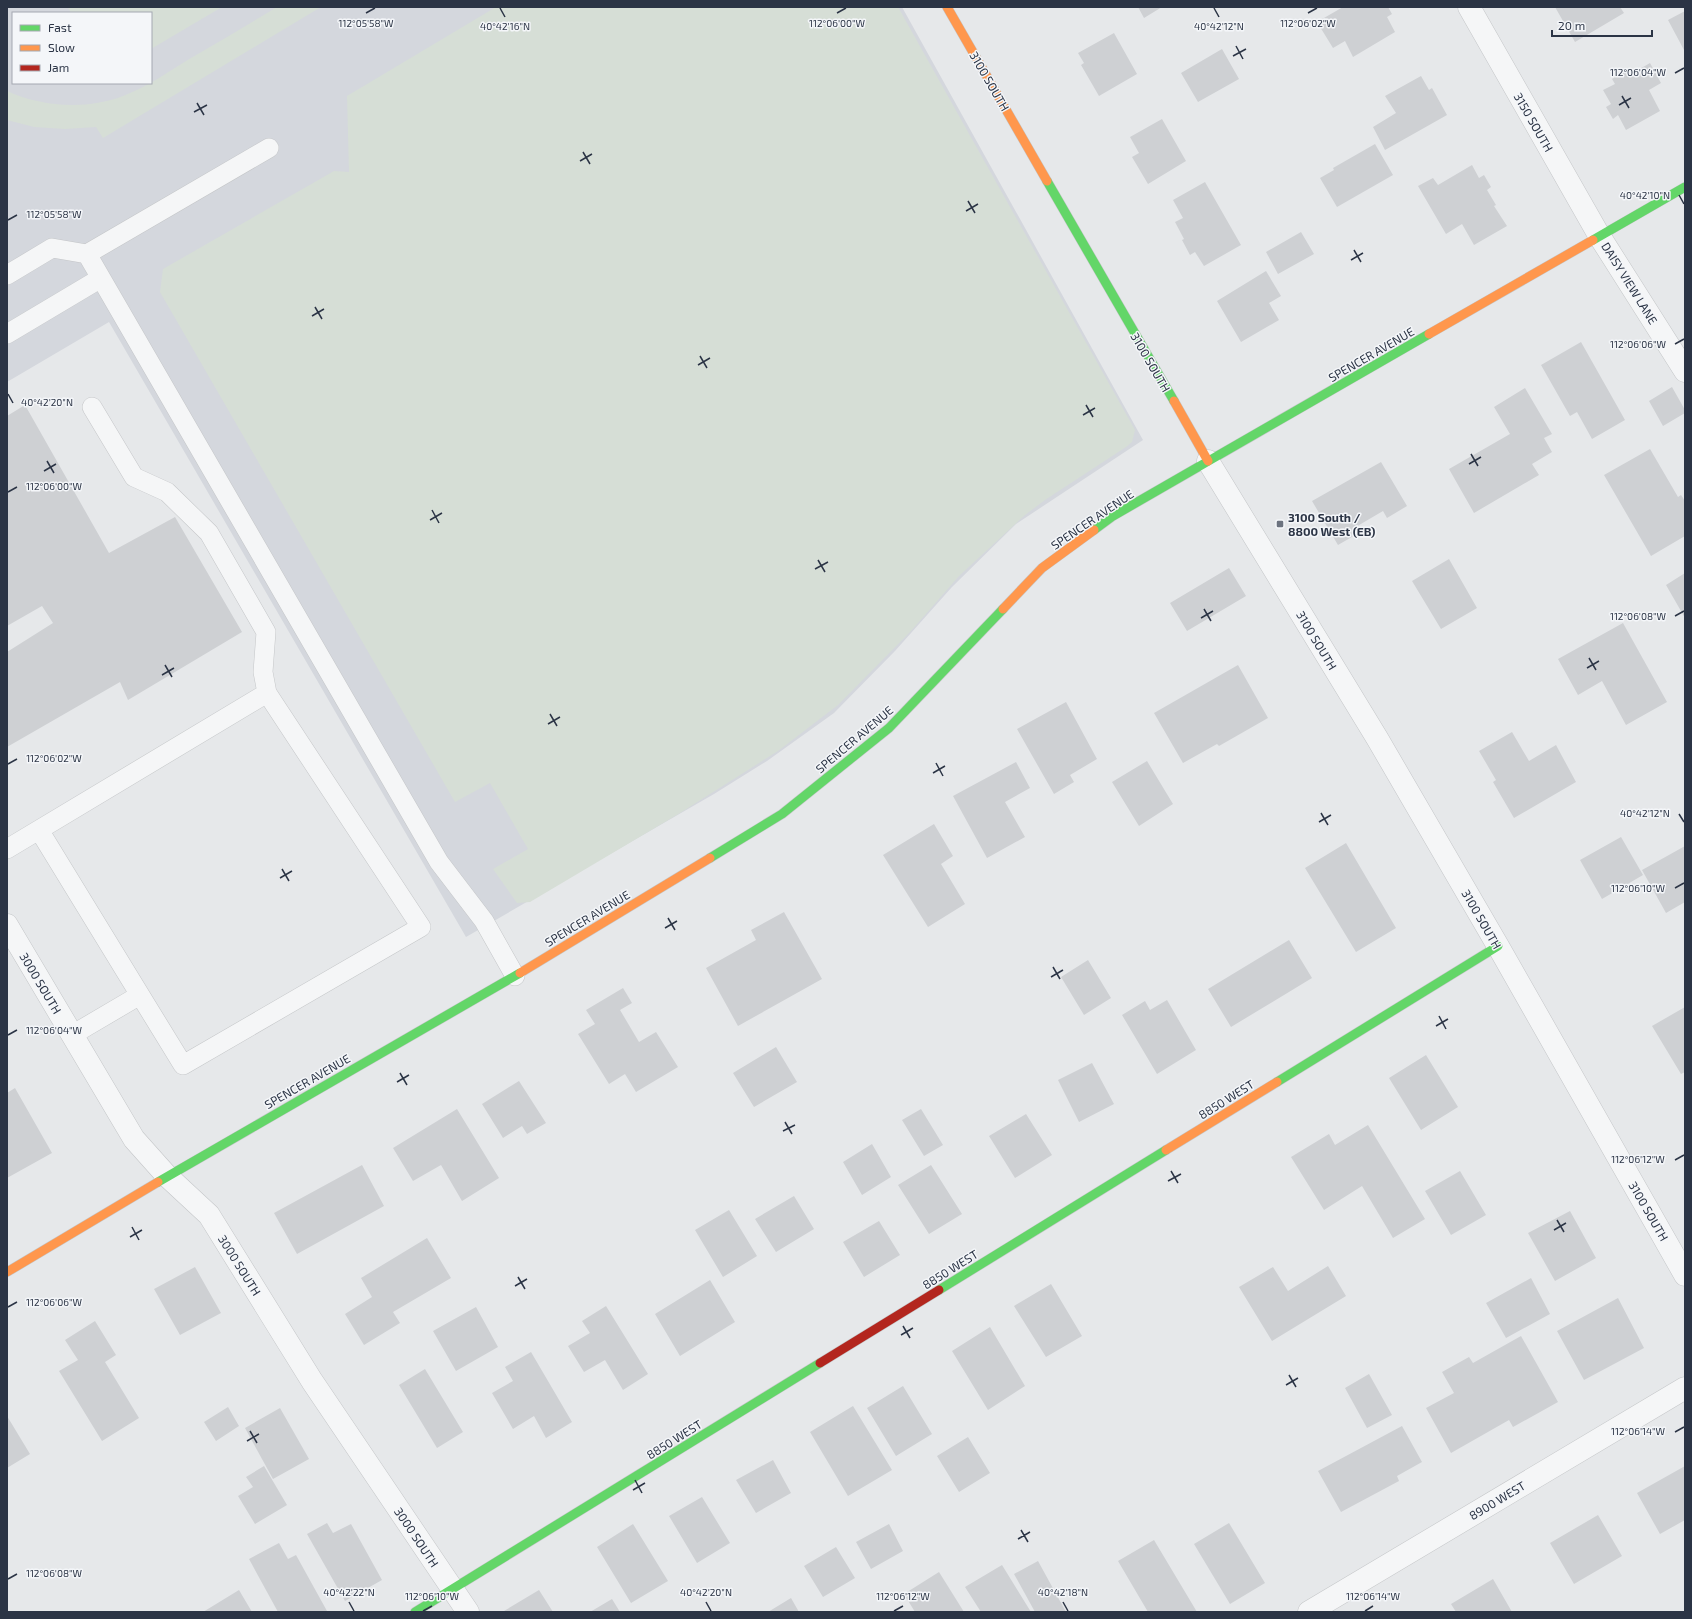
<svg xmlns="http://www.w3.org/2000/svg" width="1692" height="1619" viewBox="0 0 1692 1619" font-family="'Exo 2',sans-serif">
<rect width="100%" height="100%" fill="#e6e8ea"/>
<path fill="#d4d7dd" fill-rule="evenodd" d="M 7,7 L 902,7 L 1143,440 L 1016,524 L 952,587 L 895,651 L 834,713 L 767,761 L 714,794 L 466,937 L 109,322 L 7,382 ZM 13,13 L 151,13 L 151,83 L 13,83 Z"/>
<path fill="#d6ded6" d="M 68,7 L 222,7 L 151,49 L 151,13 L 71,13 Z
M 277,7 L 321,7 L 103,138 L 96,127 L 65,129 L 34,127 L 7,120 L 7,91 C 42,107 86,110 123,96 C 147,87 168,72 191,58 C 220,41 249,24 277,7 Z
M 496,7 L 898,7 L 1135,430 L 1132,442 L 1126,447 L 1045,500 L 1025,515 L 959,576 L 911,631 L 838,705 L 778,751 L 680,813 L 530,902 L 517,903 L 493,869 L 528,849 L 490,783 L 455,802 L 160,292 L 163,269 L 334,171 L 349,172 L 347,96 Z"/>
<path fill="#ced0d3" d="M 1138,7 L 1162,7 L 1144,18 Z
M 1343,7 L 1388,7 L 1392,14 L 1387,17 L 1395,32 L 1353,57 L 1345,41 L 1333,48 L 1317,22 Z
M 1555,7 L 1620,7 L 1624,13 L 1575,42 Z
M 1685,11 L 1685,49 L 1684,50 L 1668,20 Z
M 1114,33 L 1137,74 L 1099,96 L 1081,65 L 1084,63 L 1078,53 Z
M 1222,49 L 1239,79 L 1198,102 L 1181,73 Z
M 1650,63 L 1661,83 L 1649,90 L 1660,111 L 1626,130 L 1618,115 L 1613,119 L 1606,107 L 1611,104 L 1603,90 L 1615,84 L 1612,79 L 1628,69 L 1631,74 Z
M 1421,76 L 1429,90 L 1432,88 L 1447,115 L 1385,150 L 1373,127 L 1396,113 L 1385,96 Z
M 1162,119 L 1186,161 L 1148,184 L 1132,157 L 1139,153 L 1130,137 Z
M 1375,144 L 1393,175 L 1337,207 L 1320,178 L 1334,170 L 1333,168 Z
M 1472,165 L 1479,178 L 1484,175 L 1491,187 L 1487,190 L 1496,205 L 1494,206 L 1507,226 L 1474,245 L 1462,224 L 1446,234 L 1418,186 L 1433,178 L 1438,185 Z
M 1205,182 L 1241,245 L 1204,266 L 1195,252 L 1190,255 L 1182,240 L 1184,239 L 1175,222 L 1183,218 L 1173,200 Z
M 1301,232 L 1314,254 L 1278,274 L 1266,252 Z
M 1266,271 L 1281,296 L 1269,303 L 1279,320 L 1241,342 L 1217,301 Z
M 1581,342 L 1625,420 L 1592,439 L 1577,412 L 1570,416 L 1541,365 Z
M 1672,387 L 1685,410 L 1685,413 L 1663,426 L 1649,401 Z
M 1525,388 L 1552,434 L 1544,438 L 1552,452 L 1532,464 L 1539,475 L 1474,513 L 1449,469 L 1510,434 L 1494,407 Z
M 25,405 L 109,553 L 175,517 L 242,632 L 128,700 L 120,682 L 7,747 L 7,652 L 53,623 L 42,606 L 7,626 L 7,416 Z
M 1650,449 L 1678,497 L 1681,495 L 1685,501 L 1685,536 L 1651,556 L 1604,475 Z
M 1381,462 L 1407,506 L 1387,518 L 1383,511 L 1354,528 L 1357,534 L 1338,545 L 1312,501 Z
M 1449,559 L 1477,608 L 1441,629 L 1412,581 Z
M 1229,568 L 1246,596 L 1187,631 L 1170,603 Z
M 1685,573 L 1685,618 L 1666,585 Z
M 1623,623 L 1667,702 L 1626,725 L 1602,681 L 1578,695 L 1558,659 Z
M 1238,665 L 1268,718 L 1219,746 L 1217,744 L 1183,763 L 1154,713 Z
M 1066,702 L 1097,759 L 1070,775 L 1074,782 L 1054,794 L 1017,729 Z
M 1512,732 L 1529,761 L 1556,745 L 1576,782 L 1514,818 L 1493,782 L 1496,780 L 1479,751 Z
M 1147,761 L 1173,804 L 1139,826 L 1112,782 Z
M 1016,762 L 1030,788 L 1005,802 L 1025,837 L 987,858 L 953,796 Z
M 934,824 L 953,856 L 941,864 L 965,904 L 928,927 L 883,855 Z
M 1621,837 L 1643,875 L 1602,899 L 1580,860 Z
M 1346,843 L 1396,928 L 1356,952 L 1305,868 Z
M 1685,846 L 1685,902 L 1666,913 L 1642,870 Z
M 784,912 L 822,979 L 738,1026 L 706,968 L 756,940 L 751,930 Z
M 1289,940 L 1312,978 L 1231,1027 L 1208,989 Z
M 1088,960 L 1111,998 L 1084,1015 L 1061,977 Z
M 623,988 L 632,1003 L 620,1010 L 639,1042 L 656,1032 L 678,1067 L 636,1092 L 625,1074 L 609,1084 L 578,1034 L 595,1024 L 586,1010 Z
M 1167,1000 L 1196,1050 L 1157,1074 L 1122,1015 L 1145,1001 L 1150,1010 Z
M 1685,1007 L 1685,1072 L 1681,1074 L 1652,1026 Z
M 776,1047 L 797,1082 L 754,1107 L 733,1073 Z
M 1426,1055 L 1458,1107 L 1421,1130 L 1389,1078 Z
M 1092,1063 L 1114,1104 L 1079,1122 L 1058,1080 Z
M 519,1081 L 546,1123 L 527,1134 L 522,1126 L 503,1138 L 482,1104 Z
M 15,1088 L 52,1153 L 7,1178 L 7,1093 Z
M 457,1109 L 499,1178 L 462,1201 L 441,1165 L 413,1181 L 393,1148 Z
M 921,1109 L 943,1145 L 924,1156 L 902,1120 Z
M 1026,1114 L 1052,1155 L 1015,1178 L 989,1136 Z
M 1368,1125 L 1425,1219 L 1393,1238 L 1362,1186 L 1324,1210 L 1291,1157 L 1329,1134 L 1335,1145 Z
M 872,1144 L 891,1177 L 862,1195 L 843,1162 Z
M 362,1165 L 384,1206 L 297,1254 L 274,1213 Z
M 931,1165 L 962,1214 L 929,1234 L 898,1185 Z
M 1460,1171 L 1486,1215 L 1451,1235 L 1425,1191 Z
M 794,1196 L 814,1229 L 776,1252 L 755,1219 Z
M 729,1210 L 757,1256 L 723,1277 L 695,1230 Z
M 1570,1211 L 1596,1258 L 1555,1281 L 1528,1233 Z
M 879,1221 L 900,1255 L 864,1277 L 843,1242 Z
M 427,1238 L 451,1278 L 393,1312 L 400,1323 L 364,1345 L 345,1314 L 372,1297 L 361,1278 Z
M 1328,1266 L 1346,1296 L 1272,1341 L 1239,1287 L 1273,1267 L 1288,1291 Z
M 195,1267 L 221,1313 L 180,1335 L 154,1289 Z
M 1531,1278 L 1550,1314 L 1506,1338 L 1486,1303 Z
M 710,1280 L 735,1322 L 680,1356 L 655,1314 Z
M 1051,1284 L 1082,1336 L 1046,1357 L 1014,1306 Z
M 1618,1298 L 1644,1348 L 1584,1380 L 1557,1331 Z
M 606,1306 L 648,1374 L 623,1390 L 605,1360 L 584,1372 L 568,1346 L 590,1333 L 582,1321 Z
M 476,1307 L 498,1347 L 456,1371 L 433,1331 Z
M 95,1321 L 116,1355 L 105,1362 L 139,1418 L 102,1441 L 59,1371 L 78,1360 L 65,1340 Z
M 990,1327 L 1025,1386 L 988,1410 L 952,1351 Z
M 1521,1336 L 1558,1402 L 1513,1427 L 1509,1420 L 1451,1453 L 1426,1408 L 1454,1393 L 1442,1372 L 1469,1357 L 1473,1363 Z
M 531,1352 L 572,1422 L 546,1438 L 534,1416 L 513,1429 L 492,1393 L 513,1381 L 505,1367 Z
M 425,1369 L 463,1432 L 437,1448 L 399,1385 Z
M 1369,1374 L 1392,1415 L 1367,1428 L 1345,1388 Z
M 903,1386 L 932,1434 L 896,1456 L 867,1408 Z
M 853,1406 L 892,1470 L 848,1496 L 810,1432 Z
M 228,1407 L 239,1426 L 216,1441 L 204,1422 Z
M 280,1408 L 309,1459 L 273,1479 L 245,1428 Z
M 7,1416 L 30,1454 L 7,1468 Z
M 1402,1426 L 1422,1462 L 1397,1476 L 1399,1481 L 1341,1512 L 1318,1471 Z
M 968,1437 L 990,1473 L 959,1492 L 937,1456 Z
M 773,1460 L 791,1493 L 756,1513 L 736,1480 Z
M 264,1466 L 287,1505 L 255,1524 L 238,1496 L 253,1487 L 246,1477 Z
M 1685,1466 L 1685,1520 L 1660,1534 L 1637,1493 Z
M 702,1497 L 730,1543 L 697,1563 L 669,1516 Z
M 1598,1515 L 1622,1556 L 1574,1584 L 1550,1543 Z
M 327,1523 L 333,1533 L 351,1524 L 382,1580 L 345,1601 L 307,1534 Z
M 1229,1523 L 1265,1583 L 1230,1604 L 1194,1544 Z
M 633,1524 L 668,1581 L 631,1603 L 597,1547 Z
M 889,1524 L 903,1551 L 871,1569 L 856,1542 Z
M 1154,1540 L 1197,1612 L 1148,1612 L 1118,1561 Z
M 279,1543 L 288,1559 L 296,1555 L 327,1611 L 278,1612 L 249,1559 Z
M 836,1547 L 855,1578 L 823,1597 L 804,1566 Z
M 1038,1561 L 1066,1612 L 1035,1612 L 1014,1574 Z
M 1002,1565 L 1031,1612 L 981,1612 L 965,1587 Z
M 939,1572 L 964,1612 L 915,1612 L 904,1594 Z
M 1493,1579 L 1512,1612 L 1456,1612 L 1451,1604 Z
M 239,1590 L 252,1612 L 203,1612 Z
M 539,1590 L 553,1612 L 505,1612 L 504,1611 Z
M 791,1598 L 799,1612 L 768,1612 Z
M 612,1599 L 620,1612 L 590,1612 Z"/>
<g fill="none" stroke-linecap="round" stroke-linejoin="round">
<defs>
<path id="lane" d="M 87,254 L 269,148
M 7,275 L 52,248 L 87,254 L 439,862 L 484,921 L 515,976
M 7,334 L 101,278
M 39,830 L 140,995 L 72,1035
M 7,849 L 267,693 L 263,672 L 266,632 L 209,533 L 167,492 L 134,477 L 92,407
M 140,995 L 183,1065 L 421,927 L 267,693"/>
<path id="street" d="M 1469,7 L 1600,237 L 1685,371
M 1208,461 L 1377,738 L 1498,946 L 1685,1275
M 7,925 L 134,1139 L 167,1176 L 209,1215 L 312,1381 L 468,1612
M 1309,1612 L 1685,1388"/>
<path id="fast" d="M 1047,181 L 1174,401
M 1593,240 L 1685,187
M 1094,530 L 1113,516 L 1429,334
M 710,858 L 782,814 L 889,728 L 1003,609
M 1277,1082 L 1498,946
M 158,1182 L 520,973
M 939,1290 L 1166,1150
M 415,1612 L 820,1363"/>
<path id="slow" d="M 947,7 L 1047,181
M 1429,334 L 1593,240
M 1174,401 L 1208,461
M 1003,609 L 1042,568 L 1094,530
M 520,973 L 710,858
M 1166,1150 L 1277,1082
M 7,1272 L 158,1182"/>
<path id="jam" d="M 820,1363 L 939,1290"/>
</defs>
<use href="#lane" stroke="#c4c6c8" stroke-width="20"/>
<use href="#street" stroke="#c4c6c8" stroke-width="23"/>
<use href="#fast" stroke="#c4c6c8" stroke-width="10"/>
<use href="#slow" stroke="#c4c6c8" stroke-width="10"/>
<use href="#jam" stroke="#c4c6c8" stroke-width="10"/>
<use href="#lane" stroke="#f5f6f7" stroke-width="19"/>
<use href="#street" stroke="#f5f6f7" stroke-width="22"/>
<use href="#fast" stroke="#63d668" stroke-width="9"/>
<use href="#slow" stroke="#ff974d" stroke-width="9"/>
<use href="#jam" stroke="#b3261e" stroke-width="9"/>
</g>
<path fill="none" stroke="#2b3445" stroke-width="1.5" d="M 500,8 L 505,17M 1214,8 L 1219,17M 366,13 L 375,8M 837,13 L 846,8M 1308,13 L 1317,8M 1236,46 L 1243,59M 1233,56 L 1246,49M 1675,73 L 1684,68M 1622,96 L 1629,108M 197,103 L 204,115M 1619,105 L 1631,98M 194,112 L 207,105M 583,152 L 590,164M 580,161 L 592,154M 1679,195 L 1684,204M 968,201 L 975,213M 966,211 L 978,204M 8,220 L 17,215M 1354,250 L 1361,262M 1351,260 L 1363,253M 315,307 L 322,319M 312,316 L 324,309M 1675,344 L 1684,339M 700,356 L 707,368M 698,365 L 710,358M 8,394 L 13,403M 1086,405 L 1093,417M 1083,415 L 1095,408M 1471,454 L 1478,466M 47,461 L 54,473M 1469,464 L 1481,457M 44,471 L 56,464M 8,492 L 17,487M 432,510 L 439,523M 430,520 L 442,513M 818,560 L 825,572M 815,569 L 828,562M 1204,609 L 1211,621M 1675,616 L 1684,611M 1201,618 L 1213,611M 1589,658 L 1596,670M 165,665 L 172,677M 1587,668 L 1599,661M 162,675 L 174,668M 550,714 L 557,726M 548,724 L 560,717M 936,763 L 943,776M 8,764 L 17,759M 933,773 L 945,766M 1321,813 L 1328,825M 1679,814 L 1684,822M 1319,822 L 1331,815M 282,869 L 289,881M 280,878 L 292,871M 1675,888 L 1684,883M 668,918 L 675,930M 665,928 L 677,921M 1053,967 L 1060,979M 1051,977 L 1063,970M 1439,1016 L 1446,1029M 1436,1026 L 1448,1019M 8,1035 L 17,1030M 400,1073 L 407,1085M 397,1082 L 409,1075M 785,1122 L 792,1134M 783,1131 L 795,1125M 1675,1160 L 1684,1155M 1171,1171 L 1178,1183M 1168,1181 L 1181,1174M 1557,1220 L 1564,1232M 132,1227 L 139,1240M 1554,1230 L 1566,1223M 130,1237 L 142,1230M 518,1277 L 525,1289M 515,1286 L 527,1279M 8,1307 L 17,1302M 903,1326 L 910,1338M 901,1335 L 913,1328M 1289,1375 L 1296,1387M 1286,1385 L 1298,1378M 250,1431 L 257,1443M 1675,1432 L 1684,1427M 247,1441 L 259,1434M 635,1480 L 642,1493M 633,1490 L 645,1483M 1021,1530 L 1028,1542M 1018,1539 L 1030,1532M 8,1579 L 17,1574M 349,1602 L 354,1611M 706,1602 L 711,1611M 1063,1602 L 1068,1611M 423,1611 L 432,1606M 894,1611 L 903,1606M 1365,1611 L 1373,1606"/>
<rect fill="#6c737f" stroke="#f4f6f9" stroke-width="1.5" x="1276" y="520" width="8" height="8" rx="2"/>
<g text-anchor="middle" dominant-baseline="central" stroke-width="3" stroke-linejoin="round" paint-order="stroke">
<g font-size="12" fill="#2b3445" stroke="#f4f6f9">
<text transform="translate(990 81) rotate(60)">3100 SOUTH</text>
<text transform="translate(1534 122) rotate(60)">3150 SOUTH</text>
<text transform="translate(1630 283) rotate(58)">DAISY VIEW LANE</text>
<text transform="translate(1371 354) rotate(-30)">SPENCER AVENUE</text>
<text transform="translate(1151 362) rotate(60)">3100 SOUTH</text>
<text transform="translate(1092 519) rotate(-34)">SPENCER AVENUE</text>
<text transform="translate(1317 640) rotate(59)">3100 SOUTH</text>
<text transform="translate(854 739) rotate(-40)">SPENCER AVENUE</text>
<text transform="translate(587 918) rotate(-31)">SPENCER AVENUE</text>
<text transform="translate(1482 919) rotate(60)">3100 SOUTH</text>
<text transform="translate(41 983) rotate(59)">3000 SOUTH</text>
<text transform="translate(307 1081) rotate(-30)">SPENCER AVENUE</text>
<text transform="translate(1226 1099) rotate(-32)">8850 WEST</text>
<text transform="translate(1649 1211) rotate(60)">3100 SOUTH</text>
<text transform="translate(240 1265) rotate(58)">3000 SOUTH</text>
<text transform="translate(950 1269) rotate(-32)">8850 WEST</text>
<text transform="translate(674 1439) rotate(-32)">8850 WEST</text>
<text transform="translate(1497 1500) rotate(-31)">8900 WEST</text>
<text transform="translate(417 1537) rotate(56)">3000 SOUTH</text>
</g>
<g font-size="12" font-weight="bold" fill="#2b3445" stroke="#f4f6f9" text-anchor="start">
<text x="1288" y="517">3100 South /<tspan x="1288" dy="14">8800 West (EB)</tspan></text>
</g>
</g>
<g font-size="10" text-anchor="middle" fill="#2b3445" stroke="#f4f6f9" stroke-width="3" stroke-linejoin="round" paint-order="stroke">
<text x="366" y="27">112°05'58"W</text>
<text x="837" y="27">112°06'00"W</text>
<text x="1308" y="27">112°06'02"W</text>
<text x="505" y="30">40°42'16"N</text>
<text x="1219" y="30">40°42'12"N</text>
<text x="1638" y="76">112°06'04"W</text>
<text x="1645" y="199">40°42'10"N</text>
<text x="54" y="218">112°05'58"W</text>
<text x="1638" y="348">112°06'06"W</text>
<text x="47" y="406">40°42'20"N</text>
<text x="54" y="490">112°06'00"W</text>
<text x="1638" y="620">112°06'08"W</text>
<text x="54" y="762">112°06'02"W</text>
<text x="1645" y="817">40°42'12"N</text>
<text x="1638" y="892">112°06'10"W</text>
<text x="54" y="1034">112°06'04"W</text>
<text x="1638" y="1163">112°06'12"W</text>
<text x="54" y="1306">112°06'06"W</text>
<text x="1638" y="1435">112°06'14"W</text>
<text x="54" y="1577">112°06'08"W</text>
<text x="349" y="1596">40°42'22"N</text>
<text x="706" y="1596">40°42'20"N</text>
<text x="1063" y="1596">40°42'18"N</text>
<text x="432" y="1600">112°06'10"W</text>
<text x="903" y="1600">112°06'12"W</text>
<text x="1373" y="1600">112°06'14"W</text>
</g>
<rect width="1692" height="1619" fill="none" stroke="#2b3445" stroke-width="16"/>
<rect x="12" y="12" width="140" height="72" fill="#f4f6f9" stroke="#a4a8b1"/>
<rect x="20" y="25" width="20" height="6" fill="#63d668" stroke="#a4a8b1"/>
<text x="48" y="32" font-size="12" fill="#2b3445">Fast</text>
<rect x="20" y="45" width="20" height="6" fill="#ff974d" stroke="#a4a8b1"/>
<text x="48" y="52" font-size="12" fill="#2b3445">Slow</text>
<rect x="20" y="65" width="20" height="6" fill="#b3261e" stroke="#a4a8b1"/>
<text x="48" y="72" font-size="12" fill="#2b3445">Jam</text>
<path d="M1552 30v6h100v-6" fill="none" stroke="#2b3445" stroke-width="2"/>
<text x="1558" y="30" font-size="12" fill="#2b3445" stroke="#f4f6f9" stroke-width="3" paint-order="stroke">20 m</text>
</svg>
